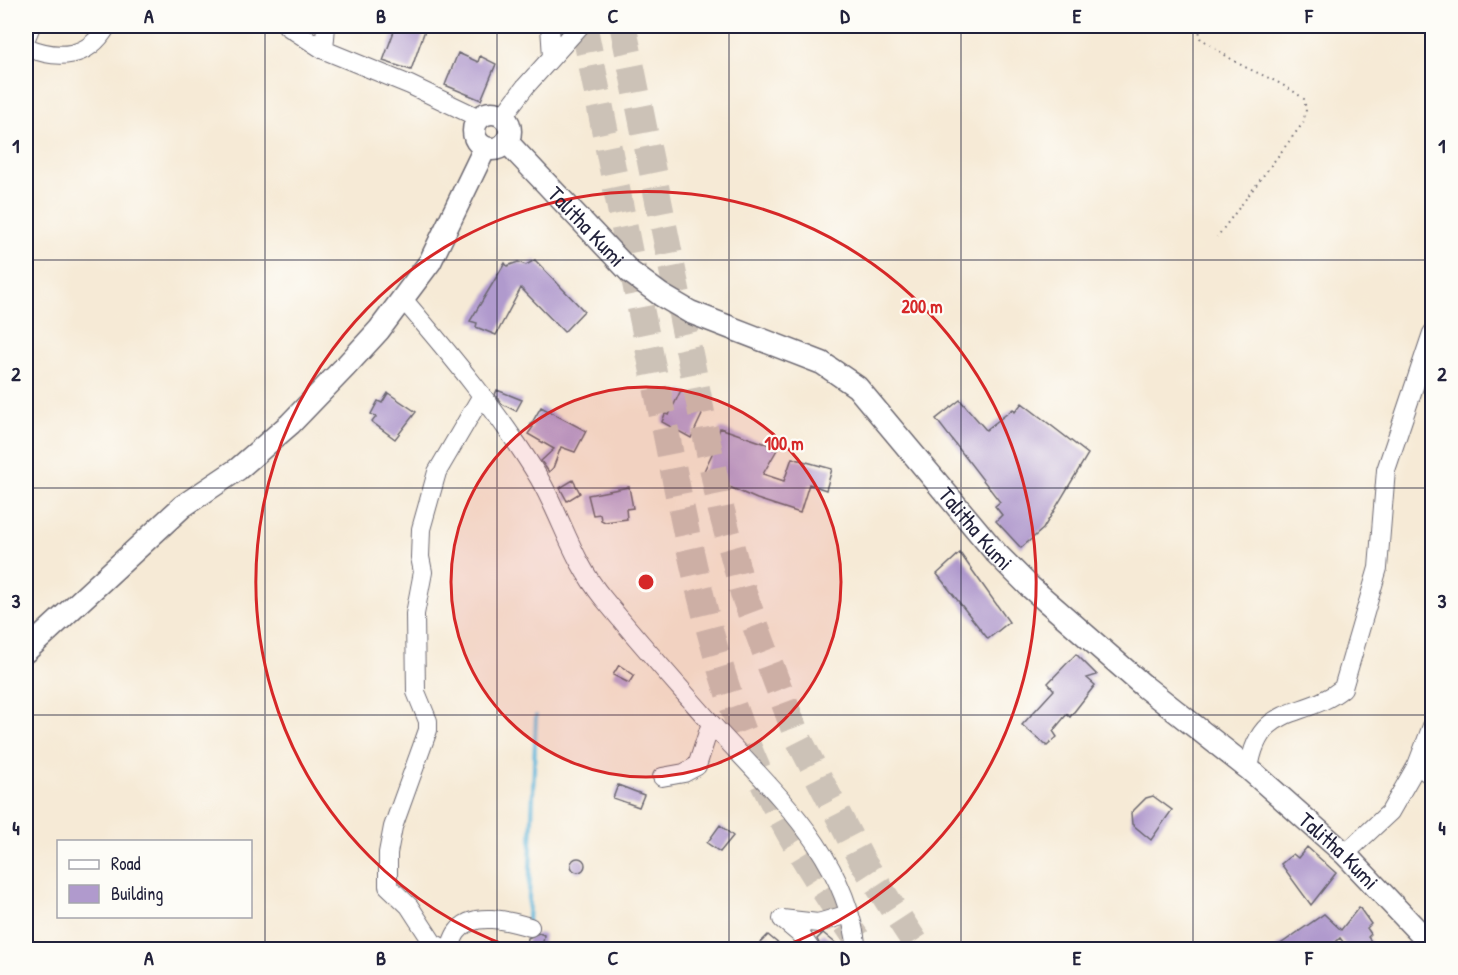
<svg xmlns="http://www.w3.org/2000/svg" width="1458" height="975" viewBox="0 0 1458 975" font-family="'Patrick Hand',sans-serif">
<rect width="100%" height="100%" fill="#fdfcf7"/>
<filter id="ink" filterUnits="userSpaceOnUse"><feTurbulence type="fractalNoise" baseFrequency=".0167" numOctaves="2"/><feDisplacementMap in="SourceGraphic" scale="12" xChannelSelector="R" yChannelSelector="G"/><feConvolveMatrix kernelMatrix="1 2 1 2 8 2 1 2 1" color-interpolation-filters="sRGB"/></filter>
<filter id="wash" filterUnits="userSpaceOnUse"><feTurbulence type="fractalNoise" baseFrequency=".008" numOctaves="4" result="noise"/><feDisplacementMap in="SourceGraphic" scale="24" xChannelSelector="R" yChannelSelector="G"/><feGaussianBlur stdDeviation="1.35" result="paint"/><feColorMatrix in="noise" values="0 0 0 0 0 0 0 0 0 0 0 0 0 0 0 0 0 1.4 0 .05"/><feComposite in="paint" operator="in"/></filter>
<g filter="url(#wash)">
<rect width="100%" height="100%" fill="#f6ead6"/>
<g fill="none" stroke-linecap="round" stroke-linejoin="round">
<path stroke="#5db5da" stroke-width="4" d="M 528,922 L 536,716"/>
</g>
<g id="blocks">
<path fill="#b09acd" d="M 396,26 L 412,26 L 425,30 L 411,70 L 383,61 Z
M 458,53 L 478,62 L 480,56 L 496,64 L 481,100 L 445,85 Z
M 535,260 L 584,311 L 564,332 L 521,288 L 496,335 L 476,327 L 477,323 L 470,321 L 505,263 L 507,266 L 518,262 L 526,265 Z
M 497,390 L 522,400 L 516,411 L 502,404 L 495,395 Z
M 681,390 L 707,404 L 691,438 L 662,422 L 665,414 L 669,415 Z
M 388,393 L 416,412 L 395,439 L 372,422 L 376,417 L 371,414 L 378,401 L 382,403 Z
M 960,400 L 986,430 L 1013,409 L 1015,412 L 1022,403 L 1088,454 L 1043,529 L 1021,548 L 996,521 L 1002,515 L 995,506 L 1000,502 L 936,419 Z
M 541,407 L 586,431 L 575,452 L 561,447 L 553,468 L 549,472 L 541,461 L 554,449 L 528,434 L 533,427 L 530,426 Z
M 720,428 L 778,448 L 763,474 L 784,481 L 792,458 L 832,469 L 826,490 L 809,484 L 800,513 L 757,499 L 702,475 L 712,454 Z
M 573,480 L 580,493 L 567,501 L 560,488 Z
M 629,487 L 633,508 L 626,509 L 627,519 L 605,522 L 601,520 L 600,514 L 593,515 L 588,495 Z
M 960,553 L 1009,622 L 988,639 L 937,574 Z
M 1076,654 L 1097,675 L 1087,678 L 1095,685 L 1070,717 L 1067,714 L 1053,731 L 1057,737 L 1047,746 L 1022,725 L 1054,690 L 1048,683 Z
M 619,665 L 634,675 L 629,683 L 613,675 Z
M 618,785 L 644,795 L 639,807 L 613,798 Z
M 1153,796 L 1172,810 L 1151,840 L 1132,824 L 1131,813 L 1146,798 Z
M 720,825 L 733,836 L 720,852 L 707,843 Z
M 1307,847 L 1336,873 L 1311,905 L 1281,864 L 1293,854 L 1298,858 Z
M571 865a7 7 0 1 1 14 0a7 7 0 1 1-14 0Z
M 1359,907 L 1371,924 L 1367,928 L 1371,934 L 1368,937 L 1377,950 L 1349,950 L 1340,938 L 1328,950 L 1272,950 L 1324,914 L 1341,930 Z
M 539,933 L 544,935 L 542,950 L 526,950 L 528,938 Z
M 823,933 L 844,950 L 822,950 L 817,939 Z
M 768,935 L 786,950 L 753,950 Z"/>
</g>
</g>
<g filter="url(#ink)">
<use href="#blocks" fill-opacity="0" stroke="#6c6871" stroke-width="1.5"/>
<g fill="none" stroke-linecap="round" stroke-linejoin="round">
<path stroke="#ccc2b7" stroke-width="27" stroke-dasharray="27 14" stroke-linecap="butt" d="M 584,26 C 611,161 638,297 666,433 C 690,553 713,674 765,786 C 791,840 823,890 857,939
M 623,26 L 721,509 L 744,595 L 796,734 L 862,861 L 920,950"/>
<defs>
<path id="minor" d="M 287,26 L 324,50 L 410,85 L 479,118
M 550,26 L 552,57
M 26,38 L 31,26
M 26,47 C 58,60 88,59 107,26
M 324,50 L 326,26
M 503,116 L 525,87 L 580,26
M 402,298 C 450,354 501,415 539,478 C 562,518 572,560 603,598 C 637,640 674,681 710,722 C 771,790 846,852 857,950
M 1417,765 L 1432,776
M 1249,769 C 1259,701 1303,721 1343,688 L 1378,568 L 1386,470 L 1432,333
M 662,777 L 684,773 L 697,766 L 711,723
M 1345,854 L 1390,812 L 1417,765 L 1432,726
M 447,950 L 433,943 L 409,906 L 388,886 L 388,853 L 393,827 L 428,730 L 428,721 L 416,692 L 415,614 L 423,572 L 420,557 L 421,529 L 437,472 L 481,397
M 449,950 C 452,944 453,937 457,932 C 472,910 510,921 530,927
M 811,950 L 801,935 L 782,919 L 818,923 L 849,914"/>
<g id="major">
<circle cx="492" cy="131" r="18"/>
<path id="s1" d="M 507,142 L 630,272 L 661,295 L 690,312 L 822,363 L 857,387 L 996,553 L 1029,586 L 1145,687 L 1249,769 L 1345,854 L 1432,946"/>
<path d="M 26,651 L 183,506 L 238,469 L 290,424 L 345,367 L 379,330 L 430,262 L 485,148"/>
</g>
</defs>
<use href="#minor" stroke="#6c6871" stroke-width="20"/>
<use href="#major" stroke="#6c6871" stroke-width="25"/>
<path stroke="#6c6871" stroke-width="2" stroke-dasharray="1.5 4.5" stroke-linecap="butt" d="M 1199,26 L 1200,38 C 1214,47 1229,59 1245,67 C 1266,77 1285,84 1304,99 L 1306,110 L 1303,123 L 1217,237"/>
<use href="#minor" stroke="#fff" stroke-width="18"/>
<use href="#major" stroke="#fff" stroke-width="22"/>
</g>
</g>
<path fill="none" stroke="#22223b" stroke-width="1.5" stroke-opacity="0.55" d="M 265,26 L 265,950M 497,26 L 497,950M 729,26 L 729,950M 961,26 L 961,950M 1193,26 L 1193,950M 26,260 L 1432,260M 26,488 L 1432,488M 26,715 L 1432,715"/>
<circle cx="646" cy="582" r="195" fill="#d62828" fill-opacity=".12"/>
<g fill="none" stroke="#d62828" stroke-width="3">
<circle cx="646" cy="582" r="195"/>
<path d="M513 948A390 390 0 1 1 779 948"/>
</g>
<g text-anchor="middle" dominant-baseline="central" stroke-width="4.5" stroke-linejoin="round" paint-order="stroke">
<g font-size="22" fill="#22223b" stroke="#fdfcf7">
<text stroke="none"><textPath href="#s1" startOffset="116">Talitha Kumi</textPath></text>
<text stroke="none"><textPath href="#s1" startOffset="620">Talitha Kumi</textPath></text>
<text stroke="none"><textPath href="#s1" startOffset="1106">Talitha Kumi</textPath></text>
</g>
</g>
<circle cx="646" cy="582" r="9" fill="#d62828" stroke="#fdfcf7" stroke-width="3"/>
<g font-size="18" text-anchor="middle" font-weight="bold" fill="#d62828" stroke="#fdfcf7" stroke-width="4.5" stroke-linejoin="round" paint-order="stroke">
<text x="922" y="313">200 m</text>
<text x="784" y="450">100 m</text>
</g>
<rect width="1458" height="975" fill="none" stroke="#fdfcf7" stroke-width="66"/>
<rect x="57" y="840" width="195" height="78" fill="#fdfcf7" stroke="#a5a5ac" stroke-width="1.5"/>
<rect x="69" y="860" width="30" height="9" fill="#ffffff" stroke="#a5a5ac" stroke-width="1.5"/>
<text x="111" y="870" font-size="18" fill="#22223b">Road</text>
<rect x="69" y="885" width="30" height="18" fill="#b09acd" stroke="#a5a5ac" stroke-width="1.5"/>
<text x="111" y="900" font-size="18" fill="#22223b">Building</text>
<rect x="33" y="33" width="1392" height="909" fill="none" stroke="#22223b" stroke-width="2"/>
<g font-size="20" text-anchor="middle" font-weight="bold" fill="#22223b">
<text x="149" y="23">A</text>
<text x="381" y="23">B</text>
<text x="613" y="23">C</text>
<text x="845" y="23">D</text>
<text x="1077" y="23">E</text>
<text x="1309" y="23">F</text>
<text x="16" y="153">1</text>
<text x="1442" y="153">1</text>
<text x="16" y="381">2</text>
<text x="1442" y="381">2</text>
<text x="16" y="608">3</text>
<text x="1442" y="608">3</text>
<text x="16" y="835">4</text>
<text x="1442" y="835">4</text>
<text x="149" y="965">A</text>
<text x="381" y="965">B</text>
<text x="613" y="965">C</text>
<text x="845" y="965">D</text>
<text x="1077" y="965">E</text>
<text x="1309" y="965">F</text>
</g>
</svg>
